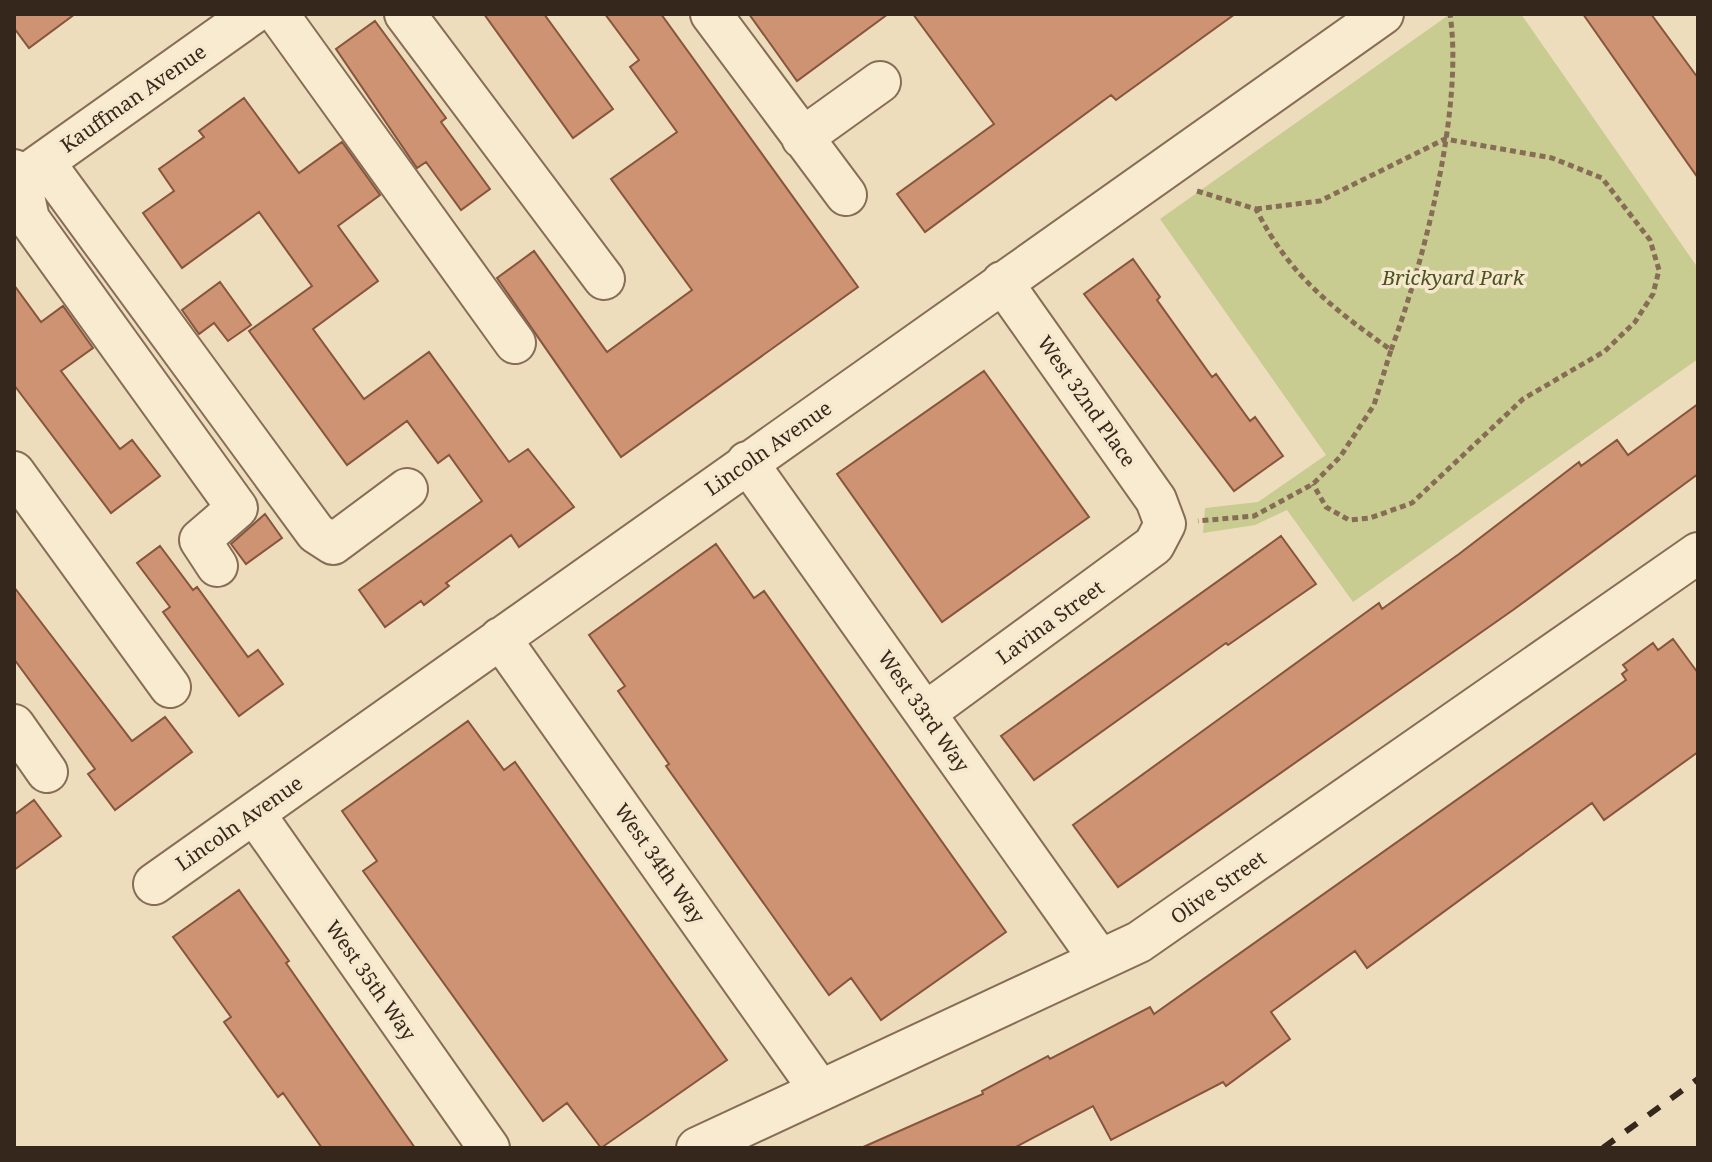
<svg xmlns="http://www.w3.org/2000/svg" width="1712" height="1162" viewBox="0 0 1712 1162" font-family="'Noto Serif',serif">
<rect width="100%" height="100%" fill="#eeddbd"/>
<path fill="#c9cc91" d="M 1450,14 L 1521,14 L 1698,268 L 1698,359 L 1353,602 L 1287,510 L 1255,525 L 1203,533 L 1205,508 L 1258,502 L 1326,455 L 1160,219 Z"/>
<path fill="#ce9372" stroke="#86553c" stroke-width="2" d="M 14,14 L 75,14 L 29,48 L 14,28 Z
M 484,14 L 544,14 L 613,109 L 573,138 Z
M 605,14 L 661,14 L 858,287 L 621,457 L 497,278 L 534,251 L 607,352 L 692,290 L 611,179 L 677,132 L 630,67 L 639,60 Z
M 749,14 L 888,14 L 797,81 Z
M 913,14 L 1235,14 L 1116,100 L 1111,95 L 925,232 L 897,194 L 994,124 Z
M 1583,14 L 1651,14 L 1698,78 L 1698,178 Z
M 375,21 L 446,118 L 441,122 L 490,189 L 461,210 L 426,162 L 417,168 L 336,49 Z
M 244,98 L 299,173 L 342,142 L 380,195 L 338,226 L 378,281 L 313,329 L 364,399 L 429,352 L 509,462 L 528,449 L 574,507 L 519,547 L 511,535 L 446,583 L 449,586 L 424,605 L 421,601 L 385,627 L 359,590 L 482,501 L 449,455 L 438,463 L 407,421 L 347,465 L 249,331 L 312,286 L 259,212 L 182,268 L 143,213 L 174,191 L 159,169 L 204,137 L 199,131 Z
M 1133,259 L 1160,297 L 1157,300 L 1212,377 L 1216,374 L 1250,421 L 1255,417 L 1283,456 L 1234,491 L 1084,294 Z
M 220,282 L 251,325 L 228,341 L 214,323 L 199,334 L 182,310 Z
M 14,285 L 41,322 L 63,306 L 93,348 L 61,371 L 120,449 L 132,440 L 160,476 L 111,513 L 14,385 Z
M 984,371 L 1089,517 L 942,622 L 837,474 Z
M 1698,404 L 1698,474 L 1513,610 L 1118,887 L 1073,825 L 1379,603 L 1382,609 L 1459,554 L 1579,462 L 1581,466 L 1617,440 L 1628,455 Z
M 265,514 L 282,538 L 246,564 L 231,544 Z
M 1281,536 L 1316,584 L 1228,645 L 1226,643 L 1034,780 L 1001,736 Z
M 716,544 L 754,598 L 764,591 L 1006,932 L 881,1020 L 851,978 L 829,995 L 666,766 L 669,764 L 618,691 L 625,686 L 589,635 Z
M 160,546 L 193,590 L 197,587 L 248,657 L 258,650 L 283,684 L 239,716 L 163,612 L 170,607 L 137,563 Z
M 14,587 L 132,741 L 165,717 L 192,752 L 115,810 L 88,774 L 95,769 L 14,659 Z
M 1673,639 L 1698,673 L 1698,752 L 1604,820 L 1592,803 L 1367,968 L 1355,951 L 1271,1012 L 1290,1039 L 1226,1086 L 1223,1082 L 1111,1140 L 1093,1106 L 1014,1148 L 861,1148 L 983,1094 L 982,1091 L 1048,1056 L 1050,1059 L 1150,1007 L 1154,1014 L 1626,680 L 1622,674 L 1627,670 L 1623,665 L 1653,643 L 1658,650 Z
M 468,721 L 504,770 L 515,762 L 727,1060 L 601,1148 L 567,1103 L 543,1121 L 363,871 L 377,861 L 342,811 Z
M 34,800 L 61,836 L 14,870 L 14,815 Z
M 239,890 L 289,961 L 286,963 L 415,1148 L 322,1148 L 283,1093 L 278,1097 L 224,1022 L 231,1017 L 173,937 Z"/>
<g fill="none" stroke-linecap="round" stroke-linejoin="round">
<defs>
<path id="minor" d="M 278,14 L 515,343
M 405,14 L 604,279
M 711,14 L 846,195
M 802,138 L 880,82
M 44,162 L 316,533 L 333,544 L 407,489
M 14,170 L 20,178 L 29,219 L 237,508 L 200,540 L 217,566
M 24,176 L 252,14
M 747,462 L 1100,960
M 14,472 L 170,687
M 500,638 L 819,1089
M 925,713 L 1154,545 L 1165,524 L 1156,500 L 1002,282
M 14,725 L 47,772
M 254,813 L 489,1148
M 154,884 L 1383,14
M 697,1148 L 1139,942 L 1698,553"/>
</defs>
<use href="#minor" stroke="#876d56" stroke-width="44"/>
<path stroke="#876d56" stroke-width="5" stroke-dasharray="6 4" stroke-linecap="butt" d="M 1197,191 L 1256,209 C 1289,275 1332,308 1391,350 L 1374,405 L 1340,457 L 1313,484 L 1254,516 L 1198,521
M 1256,209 L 1320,201 L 1445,139 L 1552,158 L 1602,178 L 1650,240 L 1659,270 L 1653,294 L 1635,322 L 1605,351 L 1523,399 L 1412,503 L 1370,518 L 1349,520 L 1326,507 L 1313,484
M 1391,350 C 1424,262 1464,107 1450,14"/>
<use href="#minor" stroke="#f9ebd0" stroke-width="40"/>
<path stroke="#35271b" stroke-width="6" stroke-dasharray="14 14" stroke-linecap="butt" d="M 1603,1148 L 1698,1079"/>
</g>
<g text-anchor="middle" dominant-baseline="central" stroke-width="7" stroke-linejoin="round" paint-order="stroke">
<g font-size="20" fill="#35271b" stroke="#f6e8cd">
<text transform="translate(133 98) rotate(-35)">Kauffman Avenue</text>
<text transform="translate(1087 401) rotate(55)">West 32nd Place</text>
<text transform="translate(768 448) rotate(-35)">Lincoln Avenue</text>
<text transform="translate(1050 622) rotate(-36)">Lavina Street</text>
<text transform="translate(924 711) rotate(55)">West 33rd Way</text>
<text transform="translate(239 823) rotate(-35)">Lincoln Avenue</text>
<text transform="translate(660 863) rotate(55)">West 34th Way</text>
<text transform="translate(1218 887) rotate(-35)">Olive Street</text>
<text transform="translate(371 980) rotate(55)">West 35th Way</text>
</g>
<g font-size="20" font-style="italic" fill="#495221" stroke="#f6e8cd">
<text x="1453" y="277">Brickyard Park</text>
</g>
</g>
<rect width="1712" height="1162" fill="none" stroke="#35271b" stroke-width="32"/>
</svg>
